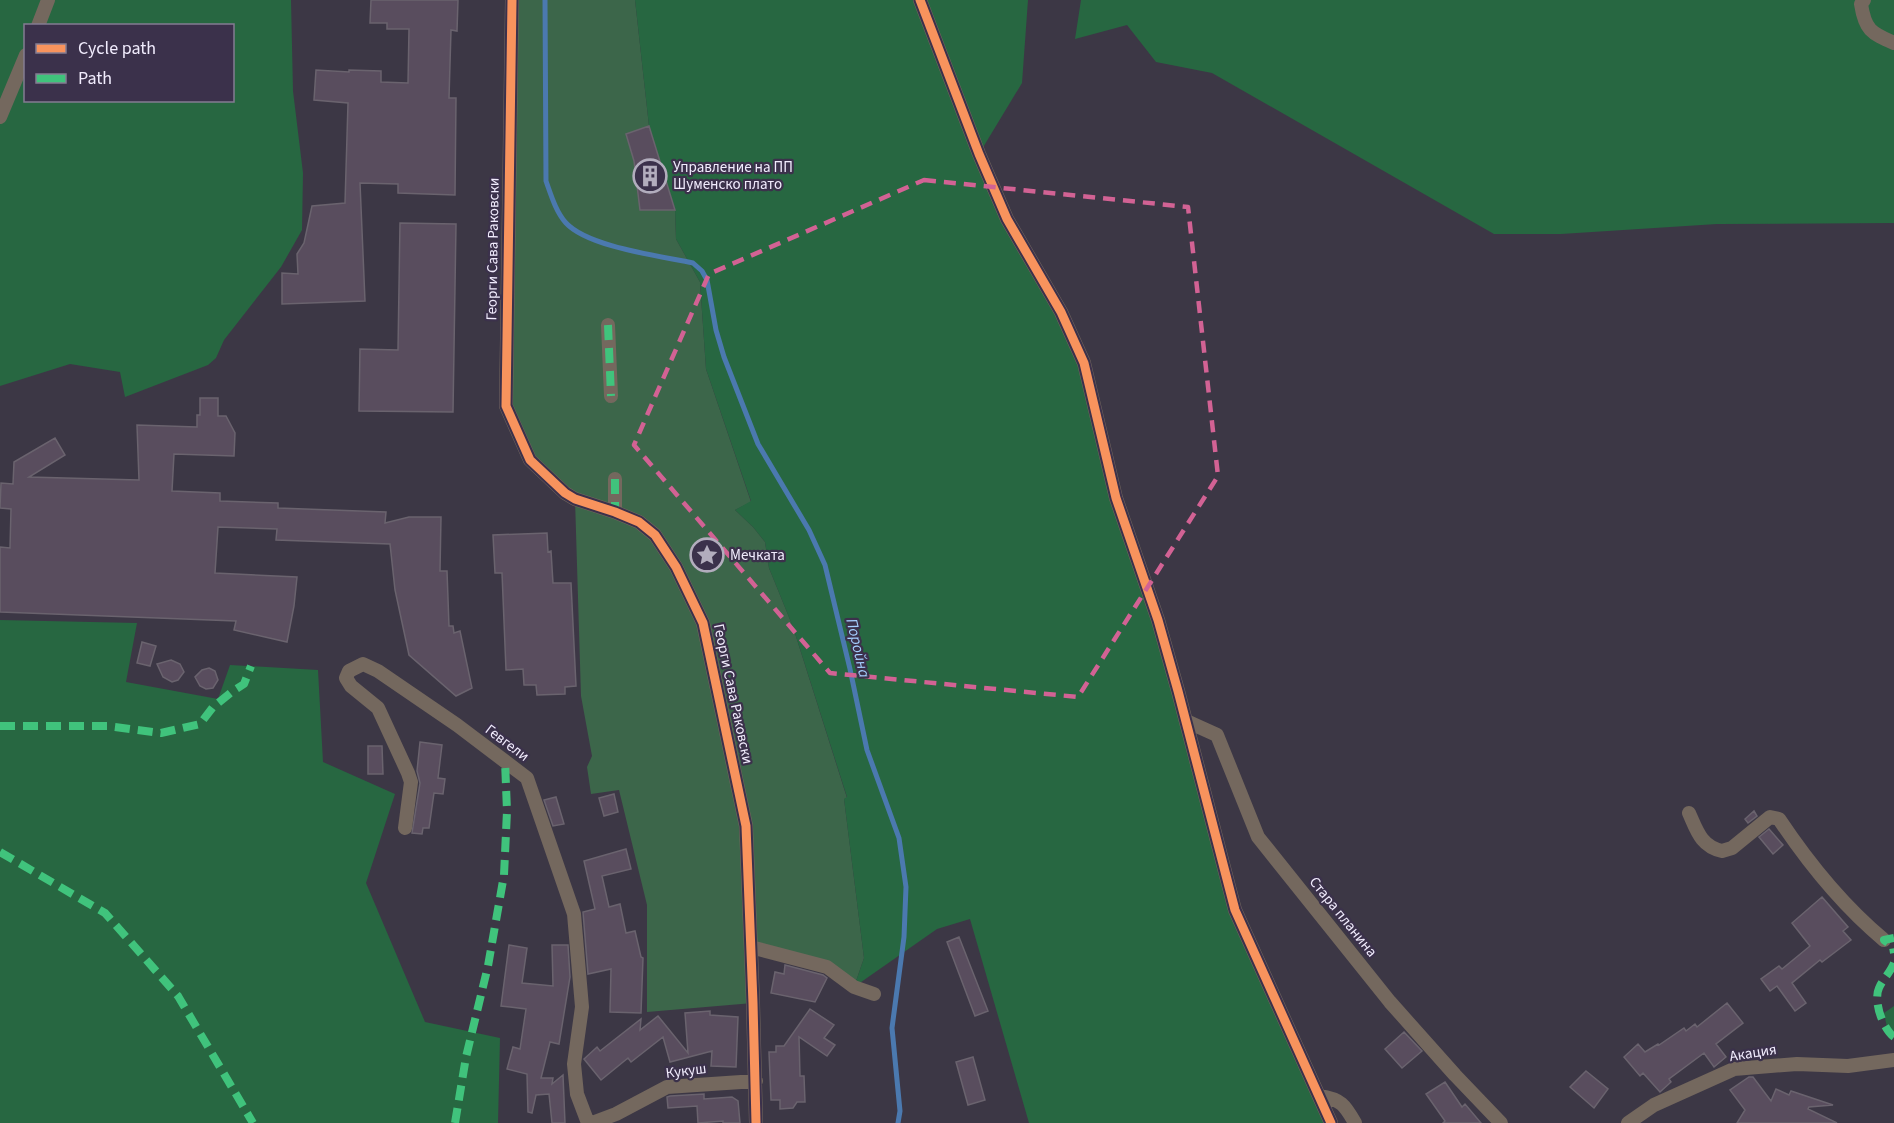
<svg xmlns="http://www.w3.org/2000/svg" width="1894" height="1123" viewBox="0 0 1894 1123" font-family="'Source Sans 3',sans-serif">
<rect width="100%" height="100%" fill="#3c3745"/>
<path fill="#3c664a" d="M 512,0 L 635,0 L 649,126 L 675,209 L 676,239 L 700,282 L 706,369 L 751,502 L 735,510 L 753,527 L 765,542 L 769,568 L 793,627 L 847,798 L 844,799 L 864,958 L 854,987 L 827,967 L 751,947 L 753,1003 L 647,1012 L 647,905 L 619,790 L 591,794 L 587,767 L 592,756 L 581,696 L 575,499 L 530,460 L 506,406 Z"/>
<path fill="#276741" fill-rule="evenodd" d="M 0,0 L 291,0 L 293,91 L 303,173 L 302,230 L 281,267 L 224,340 L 216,358 L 208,365 L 125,397 L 120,372 L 70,364 L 0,386 ZM 26,26 L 232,26 L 232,100 L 26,100 Z
M 635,0 L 1028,0 L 1022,83 L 979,154 L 1061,312 L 1158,620 L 1235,910 L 1331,1123 L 1029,1123 L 970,919 L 937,929 L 854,987 L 864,958 L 844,799 L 847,797 L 793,627 L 769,568 L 765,542 L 753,527 L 735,510 L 751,501 L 706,369 L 700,282 L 676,239 L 675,209 L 649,126 Z
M 1081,0 L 1894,0 L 1894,223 L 1717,224 L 1561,234 L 1494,234 L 1212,73 L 1156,62 L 1127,25 L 1075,39 Z
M 0,620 L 137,623 L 126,682 L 218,699 L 230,665 L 318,670 L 323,762 L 395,794 L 366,883 L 425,1022 L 500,1038 L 498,1123 L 0,1123 Z
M 1894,1006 L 1894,1037 L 1888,1032 L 1884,1013 Z"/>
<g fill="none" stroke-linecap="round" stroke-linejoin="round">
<path stroke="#4b79af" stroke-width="5" d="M 545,0 L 546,181 C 551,195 556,212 566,223 C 588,247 660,256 693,263 L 702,271 L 707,280 L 716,330 L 724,357 L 758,444 L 809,530 L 825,565 L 850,669 L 867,750 L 899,838 L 906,887 L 904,937 L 892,1028 L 900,1111 L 898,1123"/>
</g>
<path fill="#594d5e" stroke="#6a636e" stroke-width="1.5" d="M 371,0 L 458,0 L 457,31 L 451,30 L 449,98 L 456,98 L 455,195 L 398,193 L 398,184 L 360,183 L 365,301 L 282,304 L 282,273 L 298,274 L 297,254 L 304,243 L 312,206 L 345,203 L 348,103 L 314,100 L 316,70 L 349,72 L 349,70 L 381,71 L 381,82 L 408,83 L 409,29 L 387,29 L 387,23 L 370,23 Z
M 649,126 L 675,210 L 640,210 L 634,161 L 626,134 Z
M 400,223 L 456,224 L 453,412 L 359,411 L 360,349 L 398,350 Z
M 200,398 L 218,398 L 218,416 L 226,416 L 235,433 L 234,456 L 174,454 L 172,491 L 220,493 L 220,501 L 278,503 L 278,508 L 386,512 L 385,523 L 409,517 L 441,517 L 440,571 L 447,571 L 449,626 L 453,626 L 454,633 L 460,631 L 472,688 L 456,696 L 409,655 L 395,590 L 390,544 L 276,540 L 277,529 L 218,527 L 215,573 L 297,577 L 294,606 L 287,642 L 234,630 L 236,621 L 0,612 L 0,547 L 10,548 L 11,509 L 0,508 L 1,483 L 13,484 L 14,462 L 55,438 L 65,455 L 29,477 L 139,480 L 137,425 L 197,427 L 197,415 L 200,415 Z
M 547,533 L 548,552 L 551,551 L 553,583 L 571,583 L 576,686 L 565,687 L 565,694 L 537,695 L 536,685 L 524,685 L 523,669 L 506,670 L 502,573 L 495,573 L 493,535 Z
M 142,642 L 156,646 L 150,666 L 137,663 Z
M 171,660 L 180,664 L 184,672 L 178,680 L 172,682 L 163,677 L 157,664 Z
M 209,668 L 215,671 L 218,680 L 213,688 L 206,689 L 200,686 L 195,677 L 202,670 Z
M 420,742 L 442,745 L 438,778 L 445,779 L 443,794 L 434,793 L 429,828 L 423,828 L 422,834 L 412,833 L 420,783 L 417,771 Z
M 368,746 L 382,746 L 383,774 L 368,774 Z
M 614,794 L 618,812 L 604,816 L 599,798 Z
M 556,797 L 564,824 L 553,826 L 544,800 Z
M 1754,811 L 1757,816 L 1748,823 L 1745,819 Z
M 1769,829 L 1783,845 L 1773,854 L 1759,837 Z
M 626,849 L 631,869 L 602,876 L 609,907 L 620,904 L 626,933 L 635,931 L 641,957 L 643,958 L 641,1013 L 610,1012 L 611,969 L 588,974 L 583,912 L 595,909 L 584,861 Z
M 1822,897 L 1848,927 L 1843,931 L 1851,940 L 1822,962 L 1820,960 L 1792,983 L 1806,1003 L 1795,1011 L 1777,986 L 1770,991 L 1761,979 L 1779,966 L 1782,969 L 1810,946 L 1792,923 Z
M 959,937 L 988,1011 L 975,1016 L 947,942 Z
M 509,945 L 527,948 L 522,983 L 553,986 L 552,945 L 568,945 L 570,977 L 559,1044 L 550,1042 L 541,1078 L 553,1078 L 552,1084 L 563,1075 L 565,1123 L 552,1123 L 549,1094 L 536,1095 L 532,1113 L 528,1112 L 527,1074 L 507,1069 L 513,1047 L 520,1049 L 526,1009 L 501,1006 Z
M 785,965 L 823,975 L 827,978 L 815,1002 L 771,993 L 775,972 L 784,974 Z
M 1727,1003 L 1743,1023 L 1716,1044 L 1726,1057 L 1714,1067 L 1704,1053 L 1669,1079 L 1671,1082 L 1660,1092 L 1643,1073 L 1640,1076 L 1624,1057 L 1638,1044 L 1645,1052 L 1658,1044 L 1659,1045 L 1684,1028 L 1686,1031 L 1695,1024 L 1697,1027 Z
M 810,1009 L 834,1025 L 824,1038 L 835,1045 L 827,1056 L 799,1037 L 800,1076 L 804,1076 L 805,1102 L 797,1102 L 793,1108 L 780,1109 L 780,1100 L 771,1100 L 769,1052 L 776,1052 L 776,1046 L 784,1046 Z
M 710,1011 L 710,1015 L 738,1017 L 736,1067 L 711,1066 L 712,1051 L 670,1062 L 663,1037 L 631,1062 L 628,1058 L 601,1080 L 584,1059 L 597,1047 L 600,1051 L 641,1019 L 640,1030 L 658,1016 L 688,1053 L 685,1013 Z
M 1404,1032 L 1422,1051 L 1402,1068 L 1385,1049 Z
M 973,1057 L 985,1100 L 968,1105 L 956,1062 Z
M 1586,1071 L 1608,1089 L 1594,1108 L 1570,1087 Z
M 1749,1077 L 1753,1077 L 1771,1101 L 1776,1089 L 1789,1095 L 1791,1091 L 1833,1105 L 1809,1107 L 1808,1109 L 1837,1123 L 1737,1123 L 1745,1110 L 1730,1090 Z
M 1445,1082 L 1462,1107 L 1465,1104 L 1481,1123 L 1443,1123 L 1445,1121 L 1426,1094 Z
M 704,1094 L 704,1099 L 732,1097 L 738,1101 L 740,1123 L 723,1123 L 723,1121 L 698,1123 L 697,1106 L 668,1108 L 667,1097 L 670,1096 Z"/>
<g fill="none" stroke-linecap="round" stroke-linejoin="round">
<path stroke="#74685e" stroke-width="14" d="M 512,0 L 506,406 L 530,460 L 565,493 L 575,499 L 615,512 L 639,522 L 655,535 L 676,567 L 703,623 L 746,826 L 753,1003 L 756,1123
M 920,0 L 979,154 L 1007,219 L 1061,312 L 1084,363 L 1116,498 L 1158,620 L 1178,691 L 1235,910 L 1331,1123
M 1864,0 L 1861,4 C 1865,30 1871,33 1894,43
M 38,26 L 48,0
M 0,117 L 26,55
M 608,325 L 611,396
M 615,479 L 615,512
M 1186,721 L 1217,735 L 1258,837 L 1390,1002 L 1455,1075 L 1501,1123
M 1689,813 C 1697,831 1701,846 1722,851 L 1732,848 L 1770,817 L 1779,819 C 1809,864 1842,905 1884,940
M 405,828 L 411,782 L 408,773 L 378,708 L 351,686 L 346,678 L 349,671 L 363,664 L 378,671 L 457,725 L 527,778 L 574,914 L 582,1007 L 574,1064 L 577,1094 L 588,1123
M 751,947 L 827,967 L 854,987 L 874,994
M 1319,1096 C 1341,1099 1345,1105 1355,1123
M 592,1123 L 616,1114 L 667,1087 L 756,1081
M 1628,1123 L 1654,1105 L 1734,1069 L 1797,1064 L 1848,1066 L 1894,1060"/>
<path stroke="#40c37c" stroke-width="8" stroke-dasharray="15 8" stroke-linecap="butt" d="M 608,325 L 611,396
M 615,479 L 615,512
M 0,726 L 107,726 L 161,733 L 200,724 L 213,707 L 233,691 L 244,684 L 251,666
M 0,852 L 105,913 L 178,996 L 253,1123
M 1894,938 L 1884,940 L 1893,947 L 1894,953
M 1894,963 C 1890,973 1883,979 1879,988 C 1873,1001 1883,1029 1894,1037
M 455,1123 L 466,1057 L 488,966 L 504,875 L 507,811 L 505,761"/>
<defs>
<path id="cycleway" d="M 512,0 L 506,406 L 530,460 L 565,493 L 575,499 L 615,512 L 639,522 L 655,535 L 676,567 L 703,623 L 746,826 L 753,1003 L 756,1123
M 920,0 L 979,154 L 1007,219 L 1061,312 L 1084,363 L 1116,498 L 1158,620 L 1178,691 L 1235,910 L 1331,1123"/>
</defs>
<use href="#cycleway" stroke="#3b314b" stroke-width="13"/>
<use href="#cycleway" stroke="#f8935d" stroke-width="9"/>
</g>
<path fill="none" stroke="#d26294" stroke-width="4.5" stroke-dasharray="12 8" stroke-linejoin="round" d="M 924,180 L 1188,207 L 1218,476 L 1078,697 L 830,673 L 634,445 L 709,274 Z"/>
<defs>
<symbol id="building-ring" viewBox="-11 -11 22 22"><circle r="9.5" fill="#3b314b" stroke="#b2adbd" stroke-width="1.5"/><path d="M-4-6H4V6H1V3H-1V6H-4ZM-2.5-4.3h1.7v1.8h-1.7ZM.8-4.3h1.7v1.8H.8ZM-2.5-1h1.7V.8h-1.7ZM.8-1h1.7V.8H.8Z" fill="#b2adbd"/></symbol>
<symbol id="sight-ring" viewBox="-11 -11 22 22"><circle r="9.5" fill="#3b314b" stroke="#b2adbd" stroke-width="1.5"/><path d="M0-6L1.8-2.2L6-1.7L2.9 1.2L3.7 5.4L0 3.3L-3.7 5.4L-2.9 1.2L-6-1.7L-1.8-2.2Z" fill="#b2adbd"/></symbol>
</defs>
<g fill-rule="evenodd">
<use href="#building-ring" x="631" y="157" width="38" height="38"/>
<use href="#sight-ring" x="688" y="536" width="38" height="38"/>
</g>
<g text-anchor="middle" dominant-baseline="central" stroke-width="4.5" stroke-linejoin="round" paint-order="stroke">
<g font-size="15" fill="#f1ecfd" stroke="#3b314b" text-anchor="start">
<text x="673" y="167">Управление на ПП<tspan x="673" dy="17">Шуменско плато</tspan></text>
<text x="730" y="555">Мечката</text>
</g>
<g font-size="15" fill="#f1ecfd" stroke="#3b314b">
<text transform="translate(493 249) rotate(-89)">Георги Сава Раковски</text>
<text transform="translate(733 694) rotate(78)">Георги Сава Раковски</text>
<text transform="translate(507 743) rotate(37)">Гевгели</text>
<text transform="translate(1343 917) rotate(51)">Стара планина</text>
<text transform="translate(1753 1053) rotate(-9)">Акация</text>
<text transform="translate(686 1071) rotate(-7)">Кукуш</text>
</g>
<g font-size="16" font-style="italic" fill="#a5cfff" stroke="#3b314b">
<text transform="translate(858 648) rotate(77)">Поройна</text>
</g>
</g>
<rect x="24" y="24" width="210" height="78" fill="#3b314b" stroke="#847c92" stroke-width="1.5"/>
<rect x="36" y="44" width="30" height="9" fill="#f8935d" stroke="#847c92" stroke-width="1.5"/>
<text x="78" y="54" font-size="18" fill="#f1ecfd">Cycle path</text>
<rect x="36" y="74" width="30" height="9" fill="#40c37c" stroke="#847c92" stroke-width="1.5"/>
<text x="78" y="84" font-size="18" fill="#f1ecfd">Path</text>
</svg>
